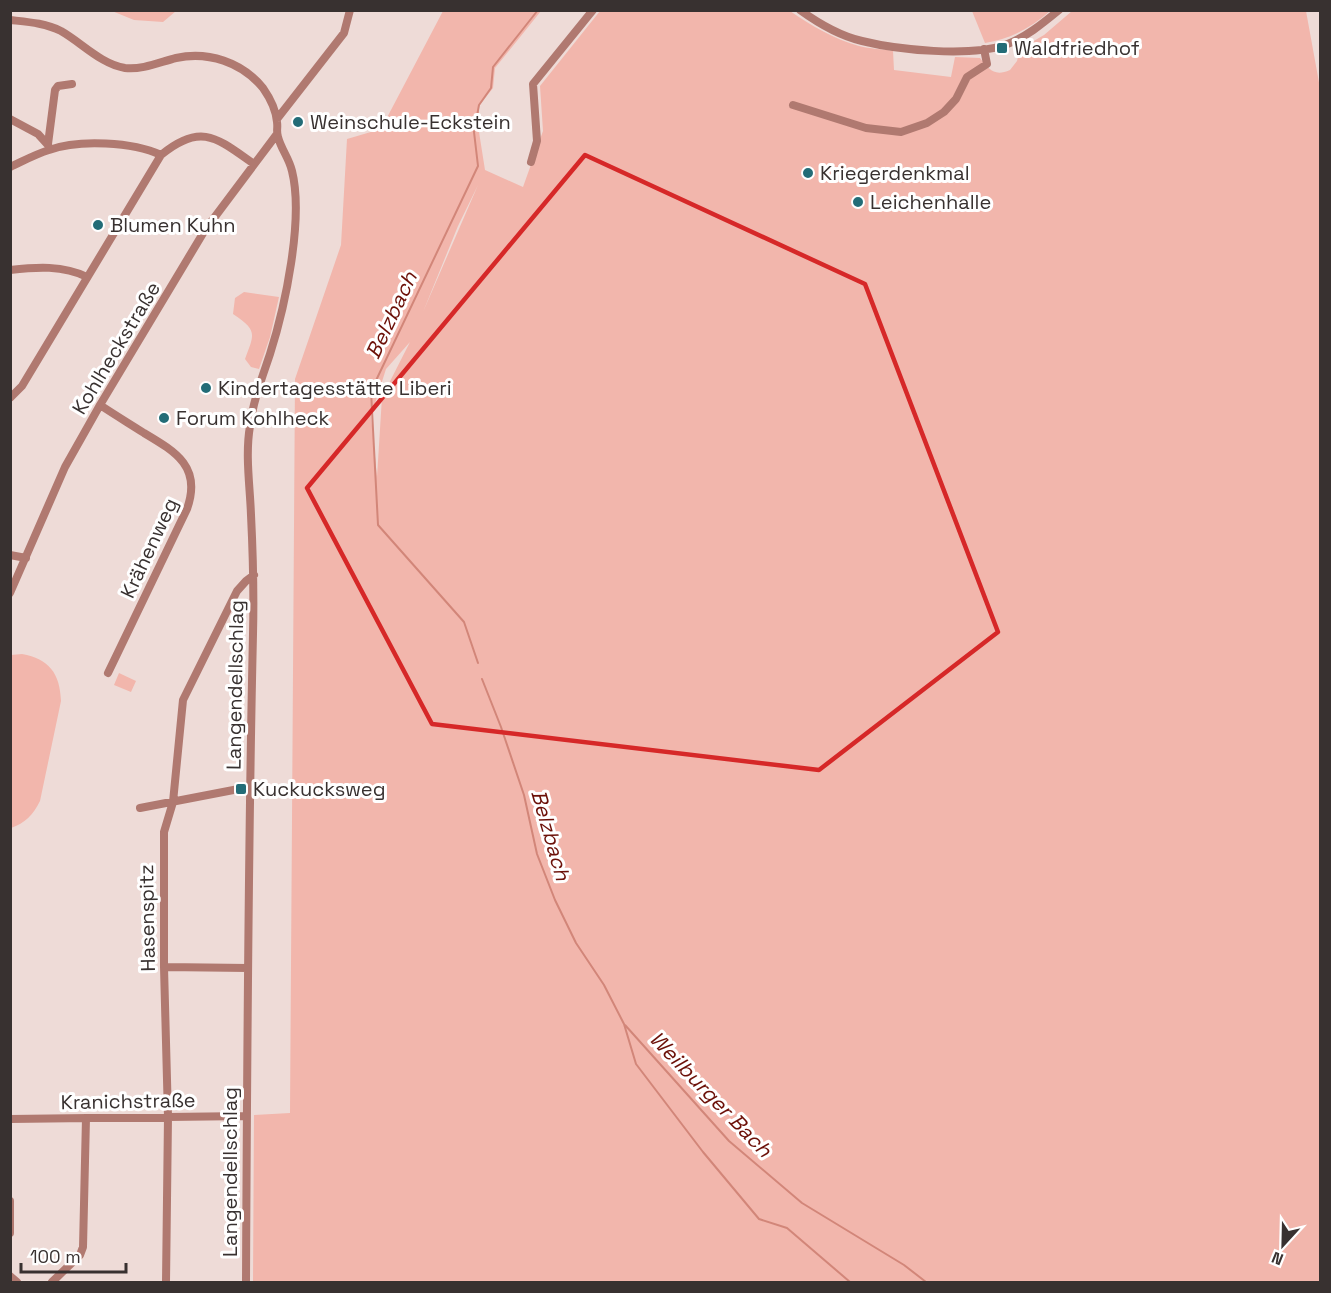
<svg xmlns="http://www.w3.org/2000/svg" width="1331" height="1293" viewBox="0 0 1331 1293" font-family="'Space Grotesk',sans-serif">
<rect width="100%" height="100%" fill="#eedbd7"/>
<path fill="#f2b6ac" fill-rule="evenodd" d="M 112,11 L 176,11 L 163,22 L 134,20 Z
M 443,11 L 541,11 L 495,68 L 493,88 L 479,106 L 479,132 L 485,170 L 523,187 L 543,131 L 540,86 L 600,11 L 790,11 C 810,25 836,40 859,46 C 870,49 882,49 893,51 L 894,70 L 951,77 L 955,57 L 980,58 C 989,69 994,77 1010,70 L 1017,61 L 1020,49 L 1044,35 L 1072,11 L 1306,11 L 1320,88 L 1320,1282 L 253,1282 L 254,1115 L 290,1113 L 295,379 L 341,245 L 347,139 L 381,129 ZM 478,185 L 423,312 L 458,226 ZM 410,342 L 382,397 L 377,477 L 371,416 L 386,369 Z
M 972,11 L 1050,11 C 1031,28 1010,39 985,43 Z
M 244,292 L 279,297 L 270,337 L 259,369 L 251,367 L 245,359 C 255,333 257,330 233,314 L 235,298 Z
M 22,654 C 49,659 60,673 61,701 L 40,801 C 33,815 25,823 11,828 L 11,655 Z
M 119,673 L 136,681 L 131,692 L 114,685 Z"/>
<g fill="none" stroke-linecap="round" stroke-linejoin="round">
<path stroke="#d28679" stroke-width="2" d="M 478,663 L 464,622 L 378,525 L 371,391 L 478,166 L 474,132 L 479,105 L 491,88 L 493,67 L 538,10
M 482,679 L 501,727 L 524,795 L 537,854 L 555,900 L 576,943 L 604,985 L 624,1024 L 636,1064 L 703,1152 L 759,1219 L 787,1228 L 850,1282
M 625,1025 L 729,1141 L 802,1203 L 904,1265 L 926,1282"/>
<path stroke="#b07970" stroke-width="8" d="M 800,10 C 818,23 840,36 862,41 C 898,50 969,57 1005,45 C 1025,38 1042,24 1059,10
M 10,20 C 28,22 45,23 61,31 C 82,43 101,64 125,68 C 142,70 160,62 176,58 C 208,51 242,62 263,88 C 270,98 276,110 277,122 C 278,129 276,130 278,137 C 281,149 289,158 292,171 C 304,219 285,307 270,354 C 262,378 253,401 250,426 C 245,455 250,486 251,515 C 253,555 254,594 253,634 C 248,850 247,1066 246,1282
M 793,105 L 866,128 L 901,132 L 927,123 L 944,112 L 956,99 L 967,77 L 987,64 L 984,49
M 10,119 L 38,134 L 48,145
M 277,119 L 344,33 L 350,10
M 48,144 L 55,90 L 58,86 L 72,84
M 531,162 L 537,141 L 533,84 L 593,10
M 10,167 C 23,161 36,154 49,150 C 79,139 133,142 161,155
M 10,270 C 36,267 63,265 87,277
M 10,398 L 22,386 L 161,155 C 201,122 217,138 254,164
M 100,405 C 115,415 130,424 144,433 C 176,452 202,467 187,509 L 108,673
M 10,555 L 26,558
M 10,593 L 65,467 L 100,405 L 205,230 L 277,134
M 140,808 L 249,787
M 164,967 L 248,968
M 10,1119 L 247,1116
M 10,1201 L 10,1233
M 10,1276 L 17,1282
M 52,1282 L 80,1255 L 83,1247 L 86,1118
M 166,1282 L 168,1117 L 164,967 L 164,832 L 173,802 L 183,700 L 237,591 L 246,581 L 254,575"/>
</g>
<path fill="none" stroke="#d62828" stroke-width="4.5" stroke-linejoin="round" d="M 585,155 L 865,284 L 998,632 L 819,770 L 432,724 L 307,488 Z"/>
<g fill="#236c77" stroke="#fff" stroke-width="2">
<rect x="996" y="42" width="12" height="12" rx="3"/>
<circle cx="298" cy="122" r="6"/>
<circle cx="808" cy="173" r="6"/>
<circle cx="858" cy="202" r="6"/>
<circle cx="98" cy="225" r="6"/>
<circle cx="206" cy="388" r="6"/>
<circle cx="164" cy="418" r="6"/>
<rect x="235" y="783" width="12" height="12" rx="3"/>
</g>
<g text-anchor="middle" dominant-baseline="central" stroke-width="6" stroke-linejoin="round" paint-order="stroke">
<g font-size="20" fill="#383130" stroke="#fff" text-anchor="start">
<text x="1014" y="48">Waldfriedhof</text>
<text x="310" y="122">Weinschule-Eckstein</text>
<text x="820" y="173">Kriegerdenkmal</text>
<text x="870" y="202">Leichenhalle</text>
<text x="110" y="225">Blumen Kuhn</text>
<text x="218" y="388">Kindertagesstätte Liberi</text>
<text x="176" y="418">Forum Kohlheck</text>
<text x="253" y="789">Kuckucksweg</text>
</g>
<g font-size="20" fill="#383130" stroke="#fff">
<text transform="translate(116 348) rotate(-59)">Kohlheckstraße</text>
<text transform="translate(149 548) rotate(-65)">Krähenweg</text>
<text transform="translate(235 685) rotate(-89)">Langendellschlag</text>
<text transform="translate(147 918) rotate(-91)">Hasenspitz</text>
<text transform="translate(128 1101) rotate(-1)">Kranichstraße</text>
<text transform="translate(230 1172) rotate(-90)">Langendellschlag</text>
</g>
<g font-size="21" font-style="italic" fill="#6c1008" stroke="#fff">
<text transform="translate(391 315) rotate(-65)">Belzbach</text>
<text transform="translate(551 835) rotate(74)">Belzbach</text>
<text transform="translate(711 1094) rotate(46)">Weilburger Bach</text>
</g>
</g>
<rect width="1331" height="1293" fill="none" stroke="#383130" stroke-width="24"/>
<g transform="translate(1283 1245) rotate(202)" stroke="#ffffff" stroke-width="4.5" paint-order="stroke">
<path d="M0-4.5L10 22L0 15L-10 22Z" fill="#383130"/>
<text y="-9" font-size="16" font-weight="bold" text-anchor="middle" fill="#383130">N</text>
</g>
<path d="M21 1263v9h105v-9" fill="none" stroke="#383130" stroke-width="3"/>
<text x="30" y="1263" font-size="18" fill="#383130" stroke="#ffffff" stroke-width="4.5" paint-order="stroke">100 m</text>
</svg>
